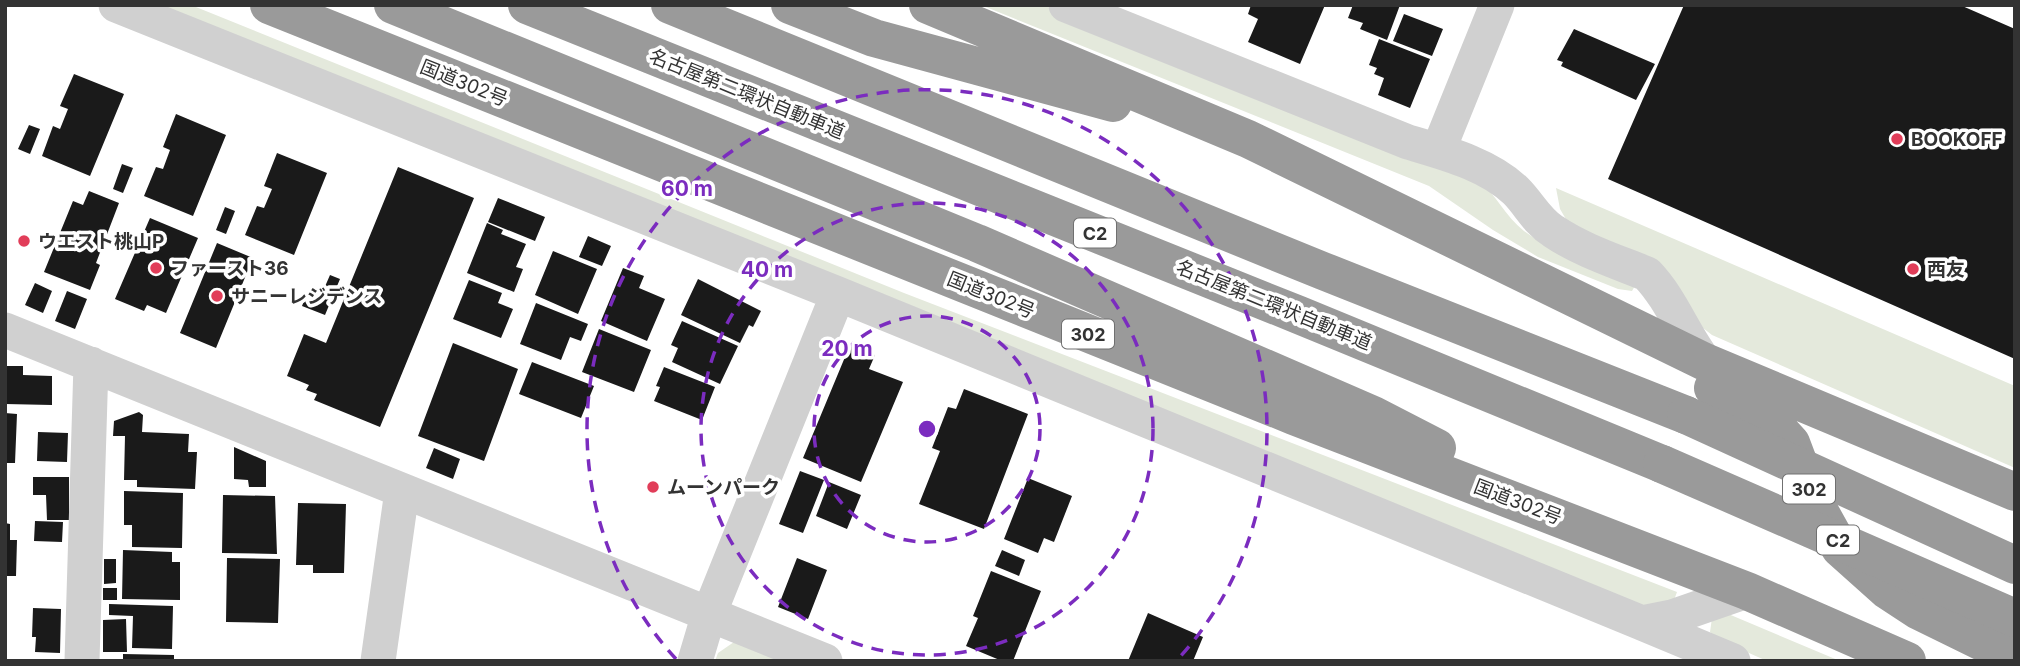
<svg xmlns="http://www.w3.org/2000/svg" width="2020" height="666" viewBox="0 0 2020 666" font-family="Inter,'Noto Sans JP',sans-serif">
<rect width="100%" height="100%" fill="#fff"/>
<path fill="#e4e9dc" d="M 143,5 L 191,5 L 904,293 L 1677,592 L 1670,611 L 1633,610 Z
M 981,5 L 1043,5 L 1477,179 C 1496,194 1505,216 1524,231 C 1556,255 1599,268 1636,284 L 1632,291 L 1618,289 L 1538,257 L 1493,230 L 1429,186 Z
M 1556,188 L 2015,386 L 2015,468 L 1712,335 L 1703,328 L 1668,278 L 1567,221 L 1560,209 Z
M 1726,613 L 1840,661 L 1767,661 L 1715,638 L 1710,632 L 1712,618 Z
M 734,642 L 782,661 L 715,661 L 718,653 Z"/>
<path fill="#1a1a1a" d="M 1251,5 L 1325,5 L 1300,64 L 1248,42 L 1258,19 L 1248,14 Z
M 1353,5 L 1400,5 L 1387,40 L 1360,29 L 1363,23 L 1348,18 Z
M 1684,5 L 1960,5 L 2015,29 L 2015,359 L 1608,179 Z
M 1404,14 L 1443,29 L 1432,56 L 1393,41 Z
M 1574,29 L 1655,64 L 1636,100 L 1561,66 L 1563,62 L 1557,60 Z
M 1379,39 L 1430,59 L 1410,108 L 1378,95 L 1384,78 L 1374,74 L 1377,68 L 1369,65 Z
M 74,74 L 124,94 L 90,176 L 42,156 L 53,126 L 60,129 L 68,109 L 60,106 Z
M 176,114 L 226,135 L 193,216 L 144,196 L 156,167 L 163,169 L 170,150 L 163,147 Z
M 29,125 L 40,129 L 30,154 L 18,149 Z
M 277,153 L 327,173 L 294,255 L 245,235 L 257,206 L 264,208 L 272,189 L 264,186 Z
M 122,164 L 133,168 L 123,193 L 113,189 Z
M 398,167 L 474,198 L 380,427 L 314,400 L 317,394 L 306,390 L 309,385 L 287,376 L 304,334 L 326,343 Z
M 89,191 L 119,203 L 96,263 L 100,265 L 90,290 L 44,272 L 73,201 L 83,205 Z
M 498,198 L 545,217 L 535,241 L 488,222 Z
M 225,207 L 235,211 L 226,234 L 216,230 Z
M 150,218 L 198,238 L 166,313 L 147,305 L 144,311 L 115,299 Z
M 487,223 L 503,230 L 501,234 L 526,244 L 516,267 L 523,269 L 514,292 L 467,273 Z
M 588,236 L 611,246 L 602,266 L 579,257 Z
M 217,243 L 253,258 L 216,348 L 180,333 Z
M 553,251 L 597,269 L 578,314 L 535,295 Z
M 623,268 L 644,276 L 639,288 L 665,299 L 647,341 L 601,321 Z
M 330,275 L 340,279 L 325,315 L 302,306 L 307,293 L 320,298 Z
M 698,279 L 761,311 L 753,327 L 749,325 L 740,343 L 681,315 Z
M 469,280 L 502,293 L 498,303 L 513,309 L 501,338 L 453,319 Z
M 35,283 L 52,291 L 43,313 L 25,305 Z
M 67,291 L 87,299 L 75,329 L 55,321 Z
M 536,303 L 588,324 L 581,341 L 570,337 L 561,360 L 520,344 Z
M 682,321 L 738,346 L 720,384 L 672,362 L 678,348 L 671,345 Z
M 599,329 L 651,350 L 634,392 L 582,372 Z
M 453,343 L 518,369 L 484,461 L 418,436 Z
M 850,345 L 875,355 L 869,369 L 903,382 L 861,482 L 803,458 Z
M 532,362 L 594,386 L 581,418 L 519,394 Z
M 5,366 L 23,366 L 23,375 L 52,376 L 52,405 L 5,404 Z
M 664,367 L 715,387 L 702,420 L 654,401 L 660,387 L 656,386 Z
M 964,389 L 1028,414 L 984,529 L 919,504 L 940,451 L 932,448 L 948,407 L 956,409 Z
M 139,412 L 143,415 L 142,432 L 189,434 L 188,452 L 197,452 L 195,489 L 137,487 L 137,480 L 124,480 L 125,436 L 113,436 L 114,421 Z
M 5,413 L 17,414 L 15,463 L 5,463 Z
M 38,432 L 68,433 L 67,462 L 37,461 Z
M 234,447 L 266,461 L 266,487 L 249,487 L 248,480 L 234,479 Z
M 434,448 L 460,459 L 453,479 L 426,468 Z
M 800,471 L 824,480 L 803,533 L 779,524 Z
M 33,477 L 69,477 L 69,520 L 47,520 L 46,495 L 33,495 Z
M 1028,478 L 1072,496 L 1054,542 L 1044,538 L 1038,553 L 1004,539 Z
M 829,482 L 861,495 L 847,529 L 816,516 Z
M 124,491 L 183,493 L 182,548 L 132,547 L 132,525 L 124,525 Z
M 223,495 L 275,496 L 277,554 L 222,553 Z
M 298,503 L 346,504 L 344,573 L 313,573 L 313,565 L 296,565 Z
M 35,521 L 63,522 L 62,542 L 34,541 Z
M 5,523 L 10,524 L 10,540 L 17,540 L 16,576 L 5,576 Z
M 123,550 L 172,552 L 172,562 L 180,562 L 180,600 L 122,599 Z
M 1002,550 L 1025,560 L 1019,576 L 995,566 Z
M 227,558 L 280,559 L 278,623 L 226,622 Z
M 797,558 L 827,570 L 808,619 L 778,607 Z
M 104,559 L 116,559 L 116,583 L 104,584 Z
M 991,571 L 1041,591 L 1013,661 L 1002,661 L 966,646 L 978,618 L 973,616 Z
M 103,588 L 117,588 L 117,600 L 103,600 Z
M 109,604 L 173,606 L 172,649 L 132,648 L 133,616 L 109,615 Z
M 33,608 L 61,609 L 60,653 L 35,652 L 36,637 L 32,637 Z
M 1148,613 L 1203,637 L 1193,661 L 1128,661 Z
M 126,619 L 127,652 L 103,652 L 103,620 Z
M 123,654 L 174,655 L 174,661 L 123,661 Z"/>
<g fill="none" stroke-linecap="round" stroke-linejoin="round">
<path stroke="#d0d0d0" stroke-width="35" d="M 116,5 L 838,294 L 1642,623 L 1672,617 L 1747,591
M 1066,5 L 1408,142 C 1445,153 1488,164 1516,191 C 1529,204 1537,221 1553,231 C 1581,250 1615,261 1647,274 C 1672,300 1683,334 1705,362
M 1438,151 L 1497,5
M 5,330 L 825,661
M 1642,623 L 1733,661
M 82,661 L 91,364
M 378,661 L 402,491
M 695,661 L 709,614 L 838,294"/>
<path stroke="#9a9a9a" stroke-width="38" d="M 269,5 L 1294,416 L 1747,591 L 1907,661
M 393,5 L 977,243 L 1373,415 L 1437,448
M 527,5 L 1299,315 L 1662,464
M 670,5 L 1323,271 L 1686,415
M 790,5 L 874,38 L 1113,103
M 928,5 L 1248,139 L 1705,362 L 2015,492
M 1713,388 L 1769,419 L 1791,443 L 1811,496 L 1840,548 L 1887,590 L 1919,611 L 2015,658"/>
<path stroke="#9a9a9a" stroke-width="38" d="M 1686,415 L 2015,565
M 1662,464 L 2015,618"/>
</g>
<g fill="none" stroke="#7b2cbf" stroke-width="3.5" stroke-dasharray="12 9">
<circle cx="927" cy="429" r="113"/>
<circle cx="927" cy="429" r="226"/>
<path d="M676 659A340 340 0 1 1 1178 659"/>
</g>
<g fill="#e13d59" stroke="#fff" stroke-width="2.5">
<circle cx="1897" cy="139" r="7"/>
<circle cx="24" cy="241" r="7"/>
<circle cx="156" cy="268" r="7"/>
<circle cx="1913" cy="269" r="7"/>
<circle cx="217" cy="296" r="7"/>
<circle cx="653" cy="487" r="7"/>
</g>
<g text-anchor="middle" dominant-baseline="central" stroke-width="7" stroke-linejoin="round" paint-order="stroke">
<g fill="#fff" stroke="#707070" stroke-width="2">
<rect x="1074" y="218.5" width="42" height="29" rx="5"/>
<rect x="1062" y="319.5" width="52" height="29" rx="5"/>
<rect x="1783" y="474.5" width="52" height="29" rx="5"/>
<rect x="1817" y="525.5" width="42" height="29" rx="5"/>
</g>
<g font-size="18" font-weight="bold" fill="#333">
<text x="1095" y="233">C2</text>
<text x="1088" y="334">302</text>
<text x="1809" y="489">302</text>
<text x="1838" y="540">C2</text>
</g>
<g font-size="19" fill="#333" stroke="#fff">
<text transform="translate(464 83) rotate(22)">国道302号</text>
<text transform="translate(747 94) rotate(22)">名古屋第二環状自動車道</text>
<text transform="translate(991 295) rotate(22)">国道302号</text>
<text transform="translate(1274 305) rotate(22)">名古屋第二環状自動車道</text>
<text transform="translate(1518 502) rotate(21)">国道302号</text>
</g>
<g font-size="19" font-weight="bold" fill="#333" stroke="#fff" text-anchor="start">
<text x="1911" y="139">BOOKOFF</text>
<text x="38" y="241">ウエスト桃山P</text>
<text x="170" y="268">ファースト36</text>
<text x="1927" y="269">西友</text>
<text x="231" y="296">サニーレジデンス</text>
<text x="667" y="487">ムーンパーク</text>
</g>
</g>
<circle cx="927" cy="429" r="10" fill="#7b2cbf" stroke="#fff" stroke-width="3.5"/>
<g font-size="21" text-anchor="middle" font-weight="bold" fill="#7b2cbf" stroke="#fff" stroke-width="7" stroke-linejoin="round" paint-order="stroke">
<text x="687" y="196">60 m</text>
<text x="767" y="277">40 m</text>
<text x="847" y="356">20 m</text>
</g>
<rect width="2020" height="666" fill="none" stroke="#333333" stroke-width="14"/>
</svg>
